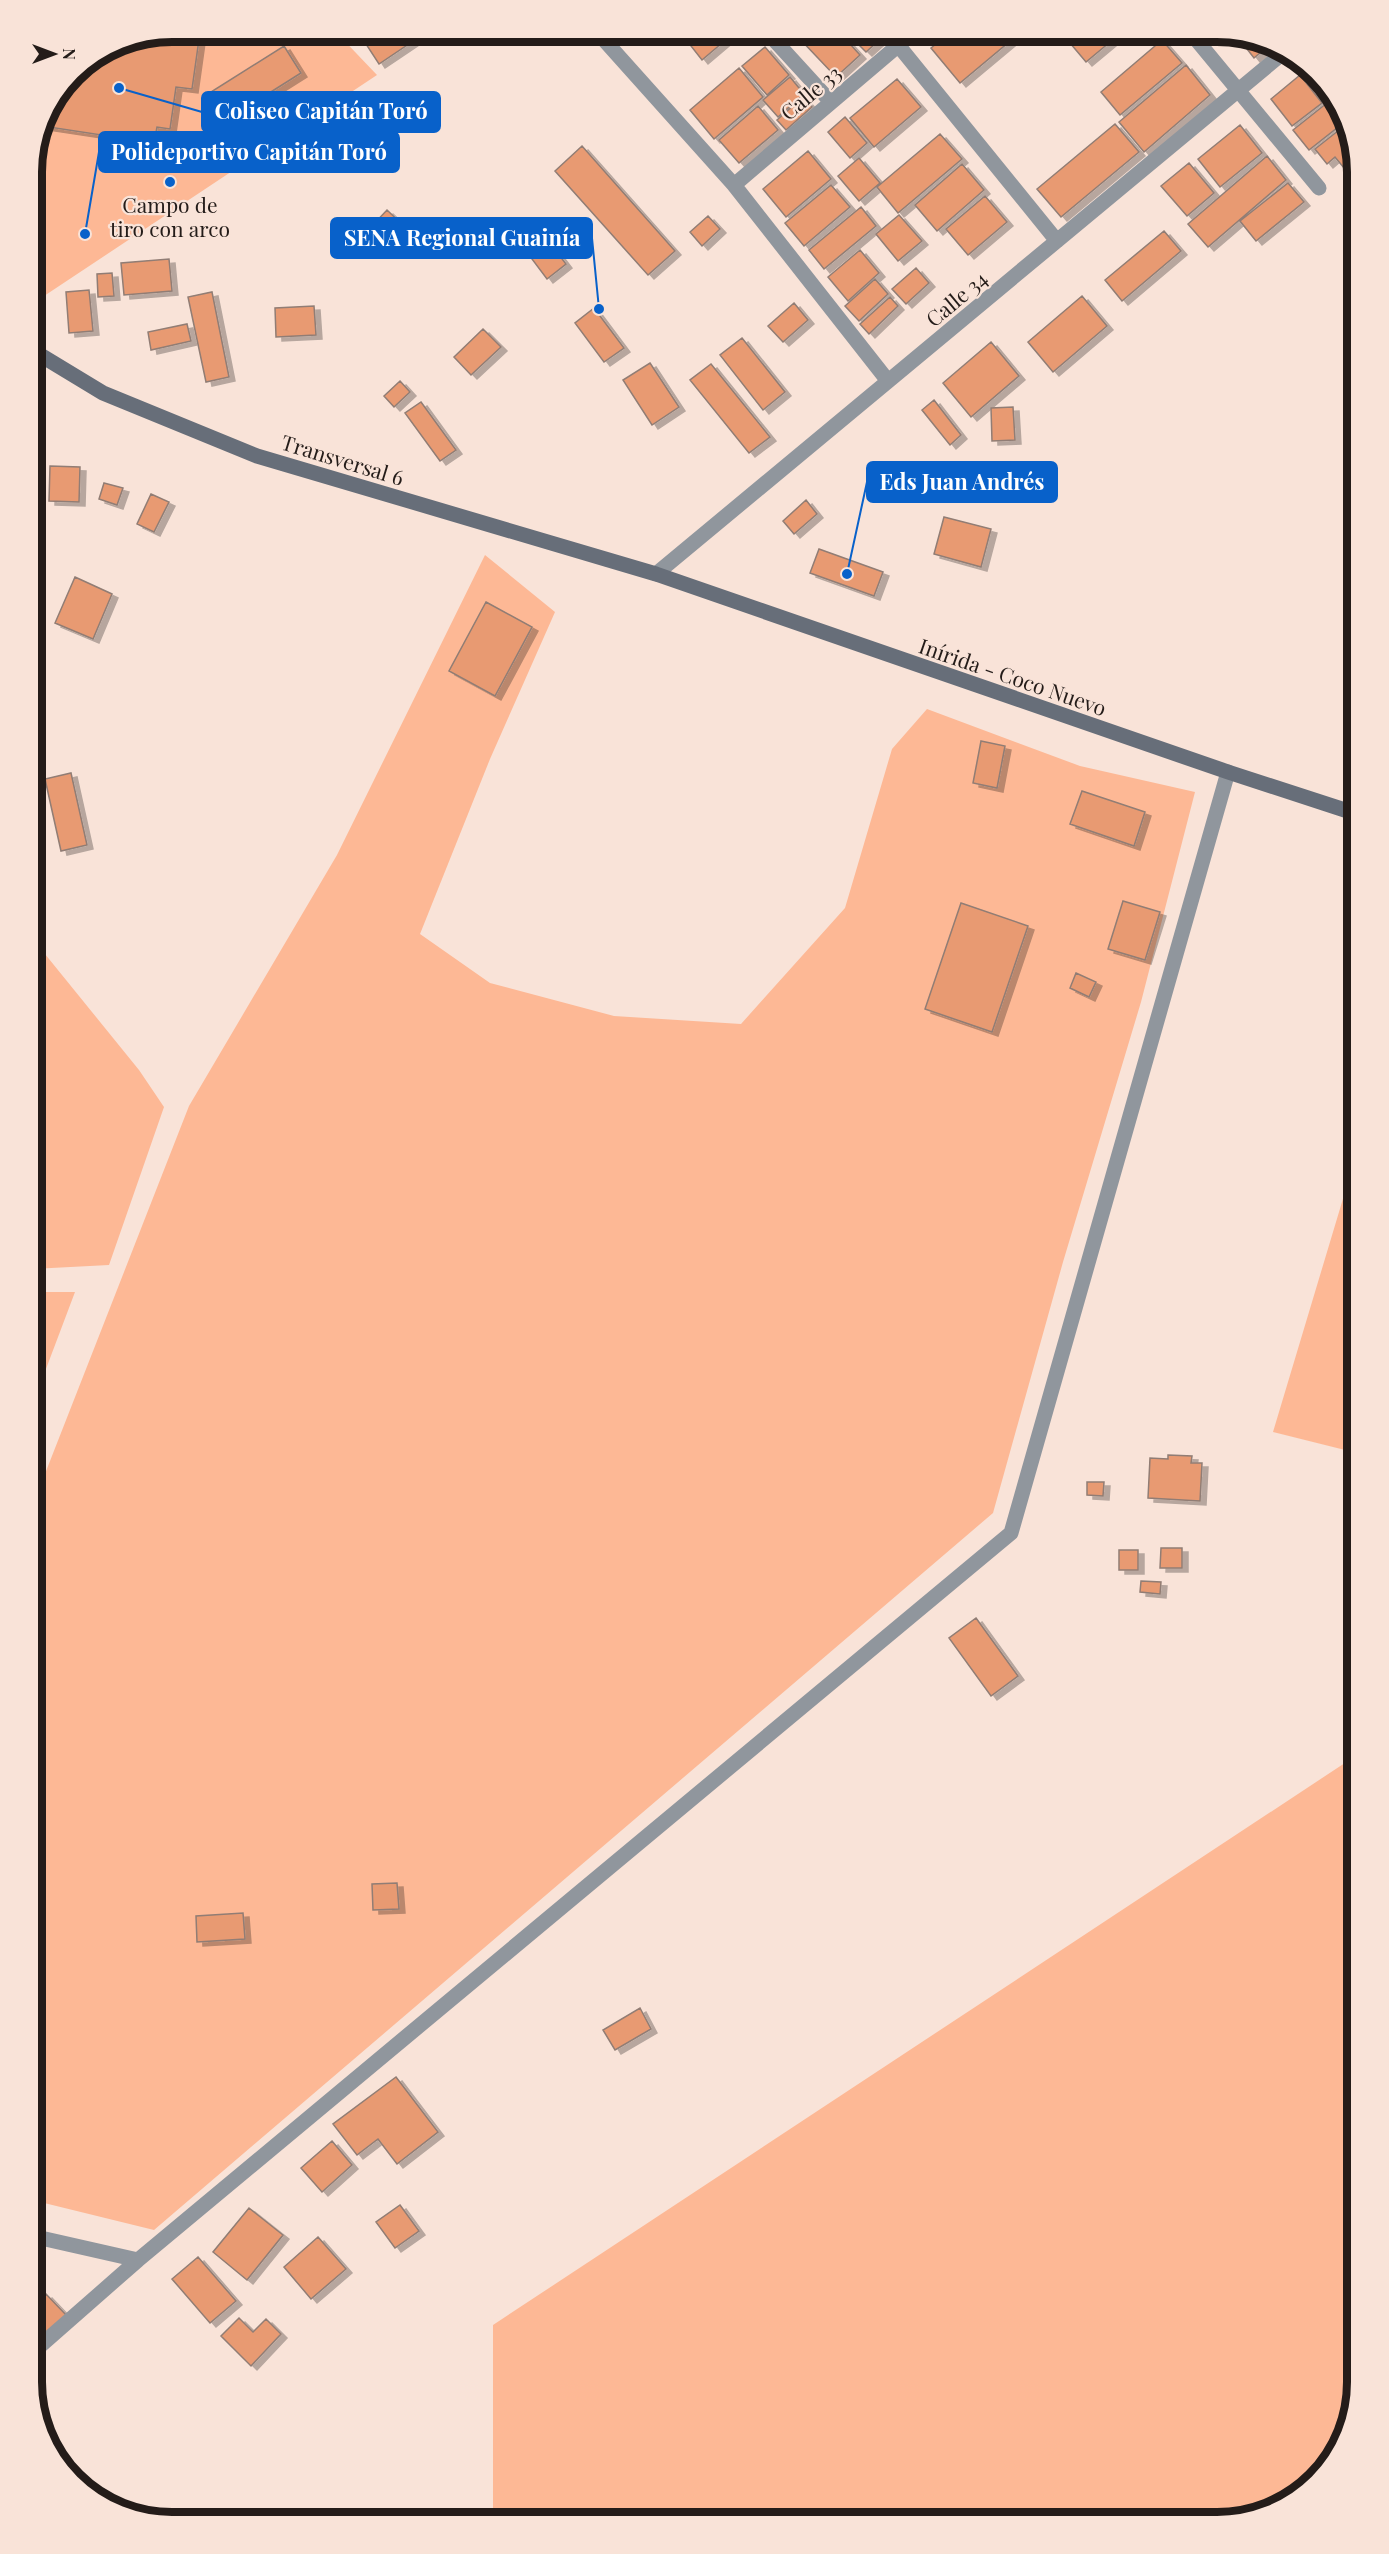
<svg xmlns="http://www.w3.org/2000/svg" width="1389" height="2554" viewBox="0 0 1389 2554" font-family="'Playfair Display',serif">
<defs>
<filter id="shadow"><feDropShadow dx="6" dy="4" stdDeviation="0" flood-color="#0004"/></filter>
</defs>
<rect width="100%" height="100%" fill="#f9e3d8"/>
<path fill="#fdb895" d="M 173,32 L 336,32 L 377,75 L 32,304 L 32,164 L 46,110 L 73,73 L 119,42 Z
M 485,555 L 555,612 L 490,759 L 420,934 L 490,983 L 614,1016 L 741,1024 L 845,908 L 892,749 L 927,709 L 1080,766 L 1195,792 L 1141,1002 L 1063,1262 L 993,1513 L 154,2230 L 32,2200 L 32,1507 L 189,1106 L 337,855 Z
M 32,938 L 139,1070 L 164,1107 L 109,1265 L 32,1269 Z
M 1357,1152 L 1357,1453 L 1273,1432 Z
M 32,1292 L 75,1292 L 32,1406 Z
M 1357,1755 L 1357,2382 L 1334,2460 L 1271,2512 L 1216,2522 L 493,2522 L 493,2325 Z"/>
<path fill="#e89a72" stroke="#917d74" stroke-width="1.5" filter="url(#shadow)" d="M 172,32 L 200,32 L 192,89 L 176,87 L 170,129 L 157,127 L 154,143 L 42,126 L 46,110 L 73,73 L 119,42 Z
M 377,32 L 420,32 L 422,35 L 379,64 L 364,41 Z
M 680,32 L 735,32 L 702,60 Z
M 806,32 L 839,32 L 860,55 L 836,77 L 799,38 Z
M 846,32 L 884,32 L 886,34 L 866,52 Z
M 951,32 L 1021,32 L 960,83 L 931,48 Z
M 1071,32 L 1122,32 L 1086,62 L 1065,37 Z
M 1236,35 L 1267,47 L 1254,58 Z
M 1162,40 L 1182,63 L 1120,115 L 1101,92 Z
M 284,46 L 301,73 L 220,124 L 203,97 Z
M 765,47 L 789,75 L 767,95 L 742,66 Z
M 1186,65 L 1210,95 L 1144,152 L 1119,122 Z
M 739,68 L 763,97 L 714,139 L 690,110 Z
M 1308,68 L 1331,98 L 1326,102 L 1303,72 Z
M 1300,75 L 1322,103 L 1292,126 L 1271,99 Z
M 790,77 L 804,94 L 778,117 L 763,100 Z
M 897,79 L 921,107 L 874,147 L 850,118 Z
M 803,97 L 812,107 L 786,130 L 777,120 Z
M 1332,99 L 1347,120 L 1309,150 L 1293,130 Z
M 758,106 L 778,130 L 739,163 L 719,140 Z
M 845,117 L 867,143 L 850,158 L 828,132 Z
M 1348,123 L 1357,168 L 1349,174 L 1335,157 L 1327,164 L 1315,149 Z
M 1115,124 L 1139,152 L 1061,217 L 1037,189 Z
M 1240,125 L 1262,153 L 1220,187 L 1198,159 Z
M 940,134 L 962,159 L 898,213 L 877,187 Z
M 582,146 L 675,251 L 648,275 L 555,171 Z
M 808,151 L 831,179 L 786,217 L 763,189 Z
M 1267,156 L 1286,180 L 1208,247 L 1188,224 Z
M 859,158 L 880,183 L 859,201 L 838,176 Z
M 1189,163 L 1214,193 L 1187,216 L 1161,186 Z
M 962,164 L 984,190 L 937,231 L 915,205 Z
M 1288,183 L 1304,202 L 1256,241 L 1240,221 Z
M 831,185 L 850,207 L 804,246 L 785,223 Z
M 985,196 L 1007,222 L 968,255 L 946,229 Z
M 861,207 L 876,226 L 824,269 L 809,250 Z
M 387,210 L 408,230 L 391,248 L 370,228 Z
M 899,215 L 922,241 L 898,261 L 876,234 Z
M 708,216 L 720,229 L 702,246 L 690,232 Z
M 539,229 L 566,264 L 547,279 L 520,243 Z
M 1164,231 L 1181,251 L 1122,301 L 1105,280 Z
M 860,250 L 879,273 L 848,301 L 828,277 Z
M 169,259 L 172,291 L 124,295 L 121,263 Z
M 916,268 L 929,283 L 906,304 L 892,289 Z
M 112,273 L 114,296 L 98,297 L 97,274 Z
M 875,279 L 888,294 L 859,321 L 845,306 Z
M 89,290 L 93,331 L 69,333 L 66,292 Z
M 212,292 L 229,377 L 206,382 L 188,297 Z
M 1082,296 L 1107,326 L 1053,372 L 1028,342 Z
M 890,297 L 898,306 L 869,334 L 860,324 Z
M 794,303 L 808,320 L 783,342 L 768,326 Z
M 314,306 L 316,335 L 276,337 L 275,308 Z
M 594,308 L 624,348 L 604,362 L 575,323 Z
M 187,324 L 191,341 L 151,350 L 148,332 Z
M 483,329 L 501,347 L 471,375 L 454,357 Z
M 742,338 L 785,392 L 763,410 L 720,355 Z
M 991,342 L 1019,376 L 971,417 L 943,383 Z
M 650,363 L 679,407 L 652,425 L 623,380 Z
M 711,364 L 770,437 L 749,453 L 690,380 Z
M 400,381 L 410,392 L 394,407 L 384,396 Z
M 934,400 L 961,435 L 950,445 L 922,410 Z
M 421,402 L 456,450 L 440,461 L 405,413 Z
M 1013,407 L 1015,440 L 992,441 L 991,408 Z
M 50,466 L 80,467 L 79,502 L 49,501 Z
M 104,483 L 123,488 L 117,505 L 99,499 Z
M 151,494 L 169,502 L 154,532 L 137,524 Z
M 806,500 L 817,514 L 794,534 L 783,521 Z
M 944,517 L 991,529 L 981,567 L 934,554 Z
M 819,549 L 883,572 L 874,596 L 810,573 Z
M 75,577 L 112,594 L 93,639 L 55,623 Z
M 486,602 L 532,627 L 495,696 L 449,671 Z
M 981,741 L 1005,746 L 997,788 L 973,783 Z
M 71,773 L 87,845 L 61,851 L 45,779 Z
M 1082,791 L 1145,812 L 1134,846 L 1070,824 Z
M 1123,901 L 1160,912 L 1145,960 L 1108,949 Z
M 961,903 L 1028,926 L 992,1032 L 925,1009 Z
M 1076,973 L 1096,982 L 1089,997 L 1070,988 Z
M 1168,1455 L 1192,1456 L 1191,1463 L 1202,1463 L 1200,1501 L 1148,1498 L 1150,1458 L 1168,1459 Z
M 1087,1482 L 1104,1482 L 1103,1496 L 1087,1495 Z
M 1161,1548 L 1182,1548 L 1182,1568 L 1160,1568 Z
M 1119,1550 L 1138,1550 L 1138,1570 L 1119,1570 Z
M 1141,1581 L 1161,1582 L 1160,1594 L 1140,1592 Z
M 976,1618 L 1018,1676 L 991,1696 L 949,1638 Z
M 397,1883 L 399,1909 L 373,1910 L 372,1884 Z
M 243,1913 L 245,1939 L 197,1942 L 196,1916 Z
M 640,2008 L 651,2029 L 615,2050 L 603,2030 Z
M 396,2077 L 438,2132 L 397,2164 L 378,2139 L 357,2155 L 333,2124 Z
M 332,2141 L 352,2165 L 322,2192 L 301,2168 Z
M 400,2205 L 419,2231 L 395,2248 L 376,2222 Z
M 249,2208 L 283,2235 L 247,2280 L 213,2252 Z
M 318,2237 L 346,2269 L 311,2299 L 284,2267 Z
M 198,2257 L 236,2301 L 210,2323 L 172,2279 Z
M 46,2294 L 67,2316 L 32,2350 L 32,2308 Z
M 239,2318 L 253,2332 L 266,2319 L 281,2334 L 251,2366 L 221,2336 Z"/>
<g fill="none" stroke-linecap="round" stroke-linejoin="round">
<path stroke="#90969d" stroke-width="15" d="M 597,32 L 734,185 L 888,381
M 767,32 L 831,102
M 1190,32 L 1319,188
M 898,45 L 1057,241
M 734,185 L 914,32
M 656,574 L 1283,53
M 32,2236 L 138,2260
M 32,2353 L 138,2260 L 1011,1533 L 1228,772"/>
<path stroke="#676e79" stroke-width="15" d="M 32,350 L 103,393 L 257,456 L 656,574 L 1228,772 L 1357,814"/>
</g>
<circle fill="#0861ca" stroke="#f9e3d8" stroke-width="2" cx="170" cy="182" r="6"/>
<g text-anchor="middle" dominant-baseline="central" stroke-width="4.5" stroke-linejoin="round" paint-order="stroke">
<g font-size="21" fill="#241c19" stroke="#f9e3d8">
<text transform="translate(810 92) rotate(-40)">Calle 33</text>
<text transform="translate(956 298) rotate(-40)">Calle 34</text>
<text transform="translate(343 459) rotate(17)">Transversal 6</text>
<text transform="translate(1013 676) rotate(19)">Inírida - Coco Nuevo</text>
</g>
<g font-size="21" fill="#241c19" stroke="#f9e3d8">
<text x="170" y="204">Campo de<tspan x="170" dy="24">tiro con arco</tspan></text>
</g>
</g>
<path d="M0 0H1389V2554H0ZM172 42H1217A130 130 0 0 1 1347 172V2382A130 130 0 0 1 1217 2512H172A130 130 0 0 1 42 2382V172A130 130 0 0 1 172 42Z" fill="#f9e3d8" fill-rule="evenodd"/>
<path fill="none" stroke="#241c19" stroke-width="8" d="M172 42H1217A130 130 0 0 1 1347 172V2382A130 130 0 0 1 1217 2512H172A130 130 0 0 1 42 2382V172A130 130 0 0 1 172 42Z"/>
<path fill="none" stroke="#0861ca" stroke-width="2" d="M119 88L202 112M85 234L99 152M599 309L592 238M847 574L867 482"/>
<g fill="#0861ca" stroke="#f9e3d8" stroke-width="2">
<circle cx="119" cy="88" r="6"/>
<circle cx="85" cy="234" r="6"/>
<circle cx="599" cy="309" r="6"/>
<circle cx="847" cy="574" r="6"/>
</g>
<g fill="#0861ca" stroke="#0861ca" stroke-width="2">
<rect x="202" y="92" width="238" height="40" rx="6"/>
<rect x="99" y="132" width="300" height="40" rx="6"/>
<rect x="331" y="218" width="261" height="40" rx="6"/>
<rect x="867" y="462" width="190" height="40" rx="6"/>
</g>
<g font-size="22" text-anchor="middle" font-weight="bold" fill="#fff">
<text x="321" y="119">Coliseo Capitán Toró</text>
<text x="249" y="160">Polideportivo Capitán Toró</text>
<text x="462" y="246">SENA Regional Guainía</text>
<text x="962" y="490">Eds Juan Andrés</text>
</g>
<g transform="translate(54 54) rotate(90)" stroke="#f9e3d8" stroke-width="4.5" paint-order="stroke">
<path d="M0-4.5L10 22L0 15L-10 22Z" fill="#241c19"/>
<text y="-9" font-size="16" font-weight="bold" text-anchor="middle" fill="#241c19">N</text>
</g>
</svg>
